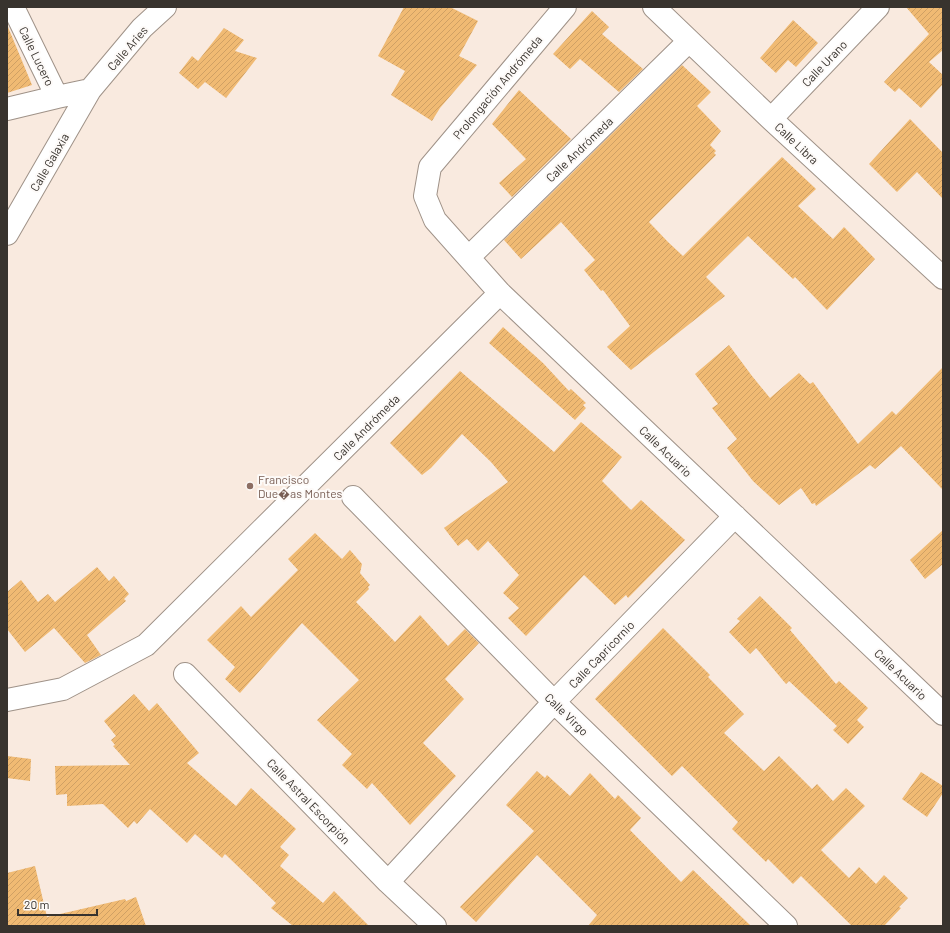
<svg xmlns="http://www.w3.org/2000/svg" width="950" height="933" viewBox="0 0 950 933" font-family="Barlow,sans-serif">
<defs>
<pattern id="building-hatch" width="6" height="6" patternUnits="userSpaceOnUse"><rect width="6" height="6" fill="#f0ba73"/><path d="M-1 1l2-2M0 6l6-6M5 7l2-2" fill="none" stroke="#cfa064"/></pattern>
</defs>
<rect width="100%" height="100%" fill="#f9eadf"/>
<path fill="url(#building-hatch)" d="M 404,7 L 450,7 L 478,21 L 459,56 L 477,65 L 440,108 L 432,121 L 391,95 L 405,71 L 378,56 Z
M 906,7 L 943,7 L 943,50 L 929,62 L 943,75 L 943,84 L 921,108 L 899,88 L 895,92 L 884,82 L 929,34 Z
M 592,11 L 609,27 L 602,34 L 643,69 L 619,92 L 580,59 L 570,69 L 553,54 Z
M 793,20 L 818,43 L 796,67 L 788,60 L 776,73 L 760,58 Z
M 7,27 L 8,27 L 32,85 L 7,93 Z
M 224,28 L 244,40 L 235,51 L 257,58 L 226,98 L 205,82 L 198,89 L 179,73 L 192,56 L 198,61 Z
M 682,65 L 711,92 L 697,106 L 721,131 L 710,145 L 716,151 L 714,153 L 716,155 L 649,222 L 668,242 L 683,256 L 782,157 L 816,189 L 798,206 L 833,239 L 844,227 L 875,259 L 827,310 L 795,277 L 793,279 L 748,236 L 706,277 L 725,296 L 631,370 L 607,347 L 630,326 L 603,290 L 601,291 L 584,270 L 595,260 L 561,222 L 521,259 L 504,240 Z
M 519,90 L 571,139 L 512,197 L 499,183 L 526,159 L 492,124 Z
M 910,119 L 943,153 L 943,199 L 917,172 L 897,192 L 869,164 Z
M 503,327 L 543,363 L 569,391 L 571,389 L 586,403 L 583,405 L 586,408 L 575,420 L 489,343 Z
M 729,345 L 752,376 L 770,398 L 799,373 L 810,384 L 813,382 L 858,444 L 892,411 L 896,415 L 943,367 L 943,490 L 901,446 L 875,469 L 870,465 L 816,506 L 815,503 L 812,504 L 801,488 L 779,505 L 753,481 L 727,448 L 737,439 L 712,408 L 718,404 L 695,374 Z
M 460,371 L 554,452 L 581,422 L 622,457 L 602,481 L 631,510 L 641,500 L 685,540 L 628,598 L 626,595 L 615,605 L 584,575 L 526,636 L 508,618 L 519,608 L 503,593 L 519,575 L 488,541 L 478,551 L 467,539 L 458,546 L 444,528 L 508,482 L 491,462 L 462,434 L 431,468 L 422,475 L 390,443 Z
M 943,530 L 943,564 L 925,579 L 910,560 Z
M 315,533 L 342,559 L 350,550 L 362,564 L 360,573 L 370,585 L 368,587 L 369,589 L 356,602 L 395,642 L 420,615 L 448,646 L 465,629 L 479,643 L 445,679 L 464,699 L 423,743 L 456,776 L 410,825 L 372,783 L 367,789 L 342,765 L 352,754 L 317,720 L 359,680 L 302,623 L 240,693 L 225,679 L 235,667 L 207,640 L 241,606 L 251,617 L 298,570 L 288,559 Z
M 97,567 L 109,581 L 114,576 L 129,594 L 124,599 L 126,601 L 87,635 L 101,655 L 85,663 L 54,628 L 25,652 L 7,629 L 7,592 L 21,580 L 38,602 L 48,594 L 55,602 Z
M 760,596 L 792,628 L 790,630 L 836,684 L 839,681 L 868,708 L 857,720 L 864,727 L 848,744 L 833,730 L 837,726 L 789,681 L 786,684 L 756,648 L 750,654 L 729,632 L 740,621 L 737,619 Z
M 663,628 L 710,675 L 708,677 L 744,714 L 724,733 L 764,771 L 779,756 L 812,789 L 817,784 L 833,801 L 846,788 L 865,806 L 821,850 L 849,878 L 859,867 L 876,884 L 884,875 L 908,898 L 899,907 L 901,908 L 884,926 L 852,926 L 801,876 L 793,884 L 768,859 L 766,862 L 732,829 L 738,822 L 682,766 L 672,776 L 595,699 Z
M 134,694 L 149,711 L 157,703 L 199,753 L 187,763 L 236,806 L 251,788 L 296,829 L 280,847 L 289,855 L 280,866 L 323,903 L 334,891 L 369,926 L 293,926 L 271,908 L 276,903 L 225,854 L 222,858 L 195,834 L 187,843 L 150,809 L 137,824 L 134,821 L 128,828 L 103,804 L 67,806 L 67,794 L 56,795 L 55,766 L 130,765 L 113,746 L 115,745 L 111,740 L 116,736 L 104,721 Z
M 7,756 L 31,759 L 30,781 L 7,778 Z
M 537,771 L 545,778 L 547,775 L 570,796 L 590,773 L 615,799 L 618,795 L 641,818 L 630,830 L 681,882 L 693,870 L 751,926 L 588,926 L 597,915 L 537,855 L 476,922 L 460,907 L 534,831 L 506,805 Z
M 921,772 L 943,786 L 943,793 L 927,817 L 902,799 Z
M 35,866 L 47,917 L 125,899 L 126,901 L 136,897 L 146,926 L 7,926 L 7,873 Z"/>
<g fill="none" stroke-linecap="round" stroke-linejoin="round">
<defs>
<path id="street" d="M 13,7 L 57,97 L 90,90
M 565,7 L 430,167 L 425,196 L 435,220 L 500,293 L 943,714
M 654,7 L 771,119 L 943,278
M 7,109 L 57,97
M 771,119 L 878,7
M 7,234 L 90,90 L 142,28 L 165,7
M 469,257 L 689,41
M 353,497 L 554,702 L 786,926
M 185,674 L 388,882 L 435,926
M 7,700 L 63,689 L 146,645 L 500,293
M 388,882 L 554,702 L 735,516"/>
</defs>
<use href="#street" stroke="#9f9288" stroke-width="24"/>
<use href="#street" stroke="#fff" stroke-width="22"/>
</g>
<circle fill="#8d6e63" stroke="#fdfaf8" stroke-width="1.5" cx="250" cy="486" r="4"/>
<g text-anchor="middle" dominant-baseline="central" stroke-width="4" stroke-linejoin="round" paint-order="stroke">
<g font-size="12" fill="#38332e" stroke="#fdfaf8">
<text transform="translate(127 48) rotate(-49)">Calle Aries</text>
<text transform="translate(37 56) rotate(64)">Calle Lucero</text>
<text transform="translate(824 63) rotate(-46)">Calle Urano</text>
<text transform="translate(497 87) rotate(-50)">Prolongación Andrómeda</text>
<text transform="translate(797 143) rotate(43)">Calle Libra</text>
<text transform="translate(579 149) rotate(-44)">Calle Andrómeda</text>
<text transform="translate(49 162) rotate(-60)">Calle Galaxia</text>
<text transform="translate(366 427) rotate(-45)">Calle Andrómeda</text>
<text transform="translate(666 451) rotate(44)">Calle Acuario</text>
<text transform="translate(601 654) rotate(-46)">Calle Capricornio</text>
<text transform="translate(901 674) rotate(44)">Calle Acuario</text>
<text transform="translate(567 714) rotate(44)">Calle Virgo</text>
<text transform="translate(309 801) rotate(46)">Calle Astral Escorpión</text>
</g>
<g font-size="12" fill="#785e54" stroke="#fdfaf8" text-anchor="start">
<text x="258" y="479">Francisco<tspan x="258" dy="14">Due�as Montes</tspan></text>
</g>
</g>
<rect width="950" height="933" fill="none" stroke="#38332e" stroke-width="16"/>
<path d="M18 909v6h79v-6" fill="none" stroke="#38332e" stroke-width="2"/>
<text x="24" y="909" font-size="12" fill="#38332e" stroke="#fdfaf8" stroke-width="3" paint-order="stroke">20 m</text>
</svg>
